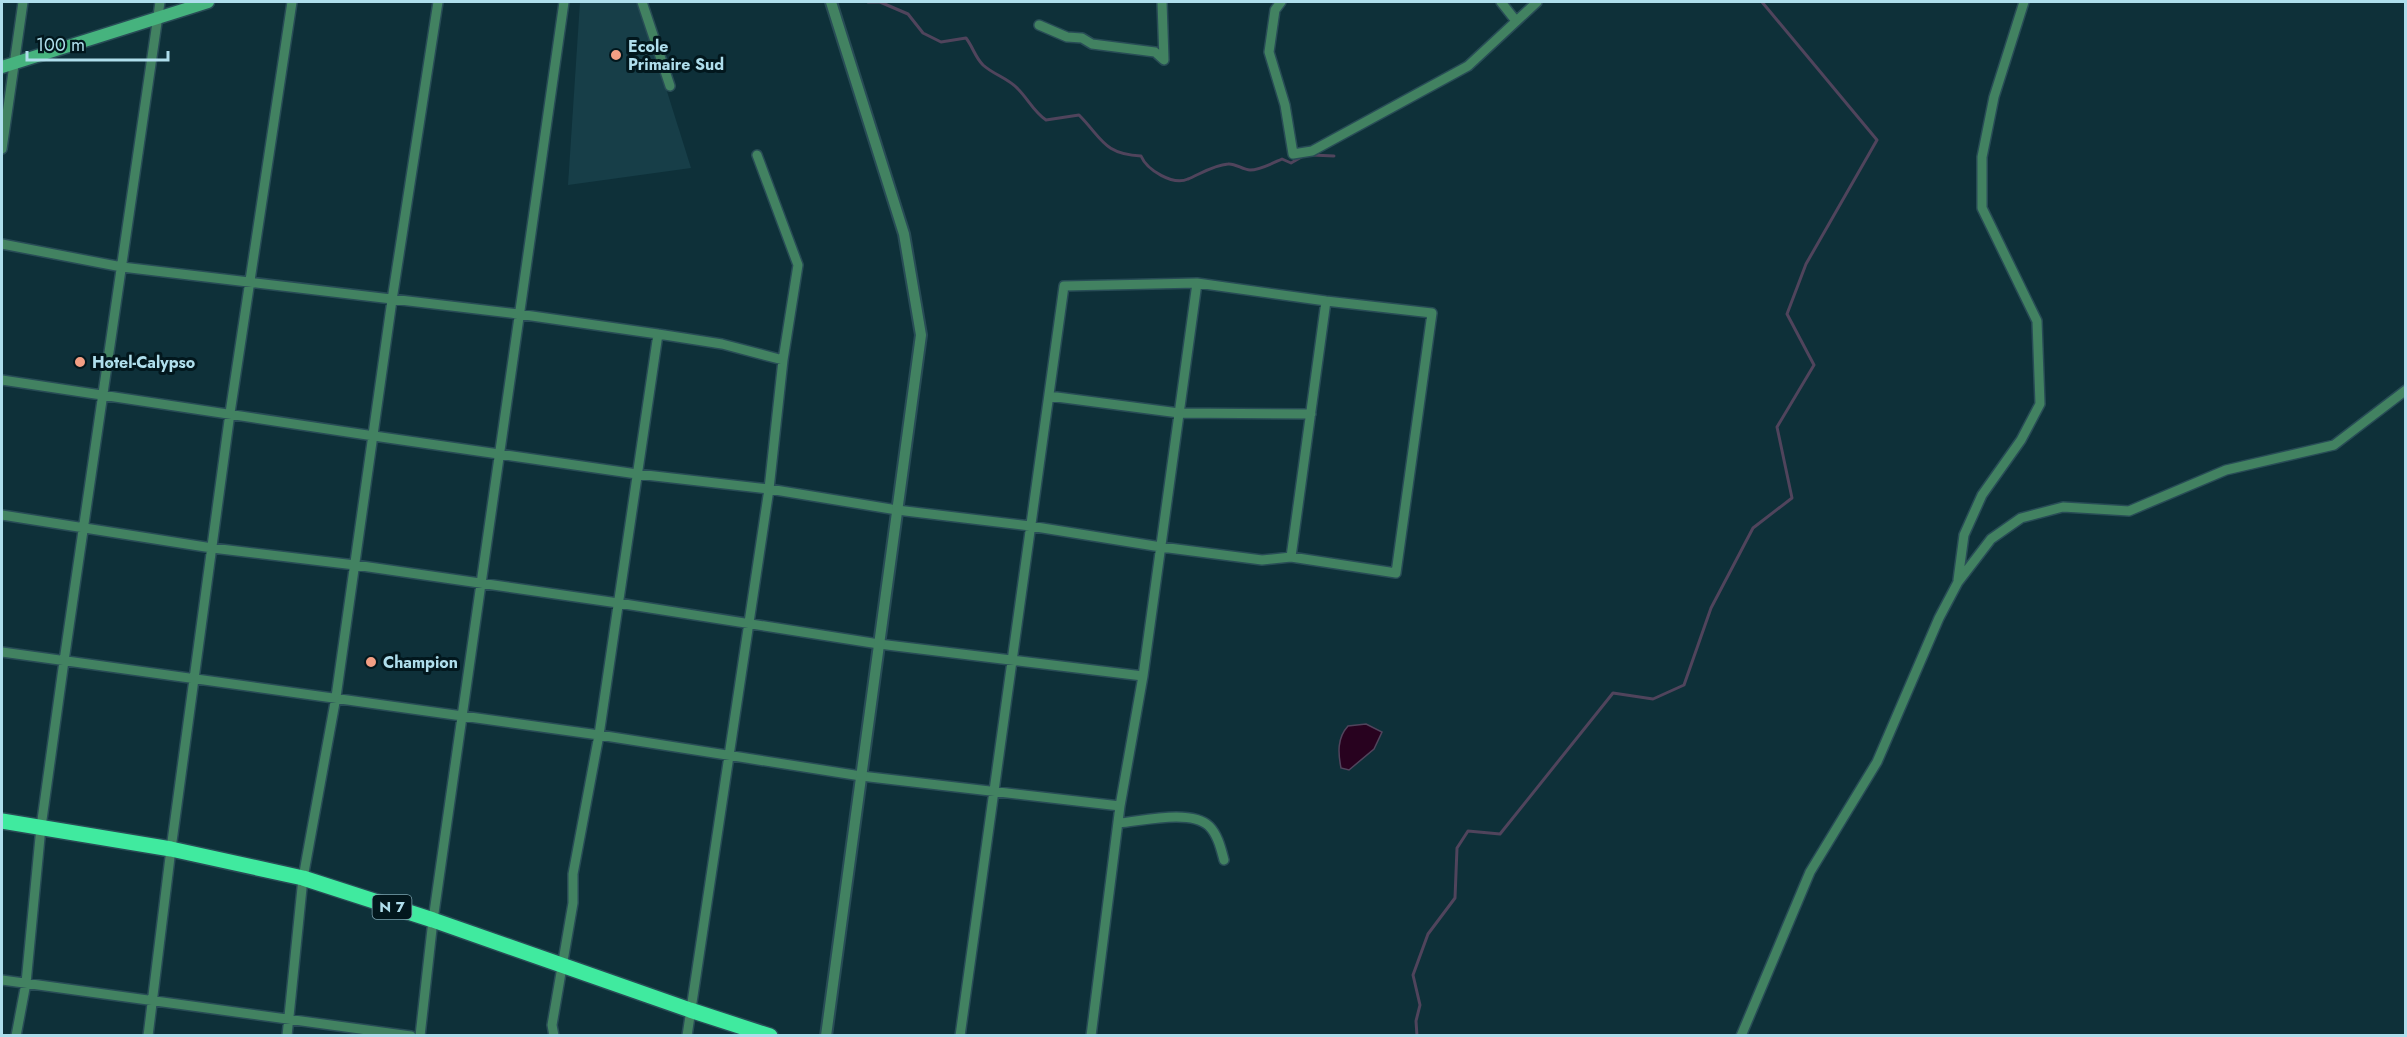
<svg xmlns="http://www.w3.org/2000/svg" width="2407" height="1037" viewBox="0 0 2407 1037" font-family="Jost,sans-serif">
<rect width="100%" height="100%" fill="#0e3039"/>
<path fill="#173e48" d="M 580,2 L 639,2 L 691,168 L 568,185 Z"/>
<path fill="#28021f" stroke="#50445c" stroke-width="1.5" d="M 1366,724 L 1382,732 L 1374,749 L 1349,770 L 1341,768 C 1338,753 1337,738 1348,726 Z"/>
<g fill="none" stroke-linecap="round" stroke-linejoin="round">
<path stroke="#50445c" stroke-width="3" d="M 868,2 L 880,2 L 908,14 L 923,33 L 941,42 L 966,38 C 973,47 975,57 983,65 C 994,75 1008,78 1018,89 C 1028,99 1034,112 1046,120 L 1079,115 C 1102,138 1103,154 1141,156 C 1147,170 1173,186 1188,179 C 1200,174 1214,165 1228,164 C 1235,163 1243,170 1250,170 C 1260,170 1273,163 1282,159 L 1291,163 L 1305,155
M 1312,155 L 1334,156
M 1417,1036 L 1416,1021 L 1420,1005 L 1413,975 L 1428,934 L 1455,898 L 1457,848 L 1468,831 L 1500,834 L 1613,693 L 1653,699 L 1684,685 L 1711,608 L 1753,528 L 1792,498 L 1777,427 L 1814,365 L 1787,314 L 1806,264 L 1877,140 L 1762,2"/>
<defs>
<path id="minor" d="M 642,2 L 670,86
M 1281,2 L 1275,10 L 1269,52 L 1285,105 L 1293,154 L 1312,151 L 1468,66 L 1537,2
M 1501,2 L 1516,21
M 1039,25 L 1067,37 L 1082,38 L 1092,44 L 1155,52 L 1164,60 L 1162,2
M 2,149 L 23,2
M 2,244 L 122,267 L 518,314 L 658,334 L 722,344 L 783,360
M 2,380 L 374,436 L 637,474 L 769,489 L 897,510 L 1030,526 L 1161,547 L 1262,560 L 1291,557 L 1396,573 L 1432,313 L 1326,301 L 1197,283 L 1064,286 C 1031,536 996,786 960,1036
M 1049,396 L 1179,413 L 1311,414
M 2,515 L 212,548 L 355,565 L 618,603 L 879,644 L 1143,676
M 1291,557 L 1326,301
M 1958,580 L 1964,535 L 1982,495 L 2021,440 L 2040,404 L 2037,321 L 1982,208 L 1982,157 L 1994,97 L 2024,2
M 2,652 L 599,735 L 861,776 L 1120,806
M 1119,823 C 1142,821 1191,809 1209,826 C 1218,835 1221,849 1224,860
M 2,980 L 411,1036
M 16,1036 L 26,983 L 41,827 L 64,661 L 160,2
M 148,1036 L 171,849 L 230,413 L 292,2
M 287,1036 L 303,878 L 336,697 L 392,300 L 438,2
M 420,1036 L 433,920 L 564,2
M 554,1036 L 552,1025 L 573,903 L 573,874 L 599,735 L 658,334
M 687,1036 L 769,489 L 783,360 L 798,265 L 757,155
M 1091,1036 L 1120,806 L 1143,676 L 1197,283
M 1741,1036 L 1810,872 L 1877,762 L 1939,618 L 1958,582 L 1991,539 L 2021,518 L 2063,507 L 2129,511 L 2226,470 L 2334,445 L 2406,390"/>
<path id="tertiary" d="M 826,1036 L 921,335 L 904,234 L 831,2"/>
<path id="secondary" d="M 2,67 L 208,2"/>
<path id="trunk" d="M 2,821 L 171,849 L 303,878 L 433,920 L 690,1010 L 770,1036"/>
</defs>
<use href="#minor" stroke="#284c56" stroke-width="12"/>
<use href="#tertiary" stroke="#284c56" stroke-width="14"/>
<use href="#secondary" stroke="#284c56" stroke-width="15"/>
<use href="#trunk" stroke="#284c56" stroke-width="18"/>
<use href="#minor" stroke="#428261" stroke-width="9"/>
<use href="#tertiary" stroke="#428261" stroke-width="10"/>
<use href="#secondary" stroke="#46b37e" stroke-width="12"/>
<use href="#trunk" stroke="#40ea9f" stroke-width="15"/>
</g>
<g fill="#f39f84" stroke="#02171d" stroke-width="2">
<circle cx="616" cy="55" r="6"/>
<circle cx="80" cy="362" r="6"/>
<circle cx="371" cy="662" r="6"/>
</g>
<g text-anchor="middle" dominant-baseline="central" stroke-width="6" stroke-linejoin="round" paint-order="stroke">
<rect fill="#02171d" stroke="#7ba2ae" stroke-width="1.5" x="372.5" y="895" width="39" height="24" rx="4.5"/>
<g font-size="15" font-weight="bold" fill="#afdeec">
<text x="392" y="907">N 7</text>
</g>
<g font-size="16" font-weight="bold" fill="#afdeec" stroke="#02171d" text-anchor="start">
<text x="628" y="46">Ecole<tspan x="628" dy="18">Primaire Sud</tspan></text>
<text x="92" y="362">Hotel-Calypso</text>
<text x="383" y="662">Champion</text>
</g>
</g>
<rect width="2407" height="1037" fill="none" stroke="#afdeec" stroke-width="6"/>
<path d="M27 51v9h141v-9" fill="none" stroke="#afdeec" stroke-width="3"/>
<text x="36" y="51" font-size="18" fill="#afdeec" stroke="#02171d" stroke-width="4.5" paint-order="stroke">100 m</text>
</svg>
